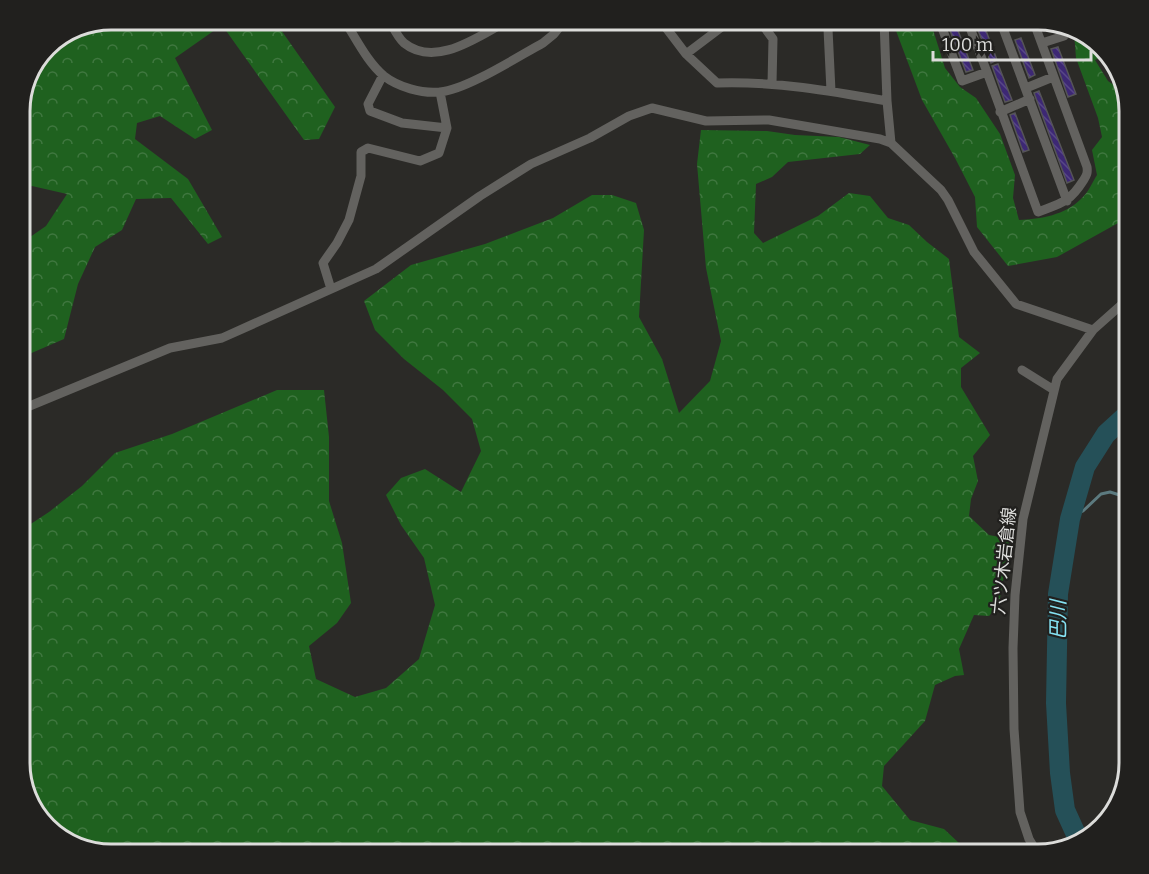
<svg xmlns="http://www.w3.org/2000/svg" width="1149" height="874" viewBox="0 0 1149 874" font-family="Bitter,'Noto Sans JP',serif">
<defs>
<pattern id="forest-crowns" width="20" height="18" patternUnits="userSpaceOnUse" patternTransform="scale(1.5)"><rect width="20" height="18" fill="#1f611f"/><path d="M2 6a3 3 0 1 1 6 0M12 15a3 3 0 1 1 6 0" fill="none" stroke="#3f773f"/></pattern>
<pattern id="building-back-hatch" width="6" height="6" patternUnits="userSpaceOnUse" patternTransform="scale(1.5)"><rect width="6" height="6" fill="#3d2874"/><path d="M-1 5l2 2M0 0l6 6M5-1l2 2" fill="none" stroke="#584787"/></pattern>
</defs>
<rect width="100%" height="100%" fill="#2b2a27"/>
<path fill="url(#forest-crowns)" d="M 111,20 L 274,20 L 335,107 L 319,139 L 304,140 L 222,25 L 175,58 L 212,130 L 195,139 L 160,116 L 137,123 L 135,139 L 188,179 L 222,237 L 208,244 L 171,198 L 136,199 L 122,230 L 95,247 L 78,284 L 64,339 L 20,358 L 20,244 L 46,226 L 67,194 L 32,186 L 20,188 L 20,105 L 51,43 Z
M 892,20 L 930,20 L 945,68 L 960,87 L 976,98 L 1000,134 L 1015,175 L 1013,198 L 1019,220 C 1041,219 1065,215 1081,199 C 1088,193 1092,183 1097,175 L 1092,150 L 1102,137 L 1098,118 L 1076,58 L 1074,32 L 1094,39 L 1107,54 L 1095,60 L 1108,81 L 1125,93 L 1129,111 L 1129,137 L 1121,148 L 1129,181 L 1129,217 L 1057,257 L 1008,266 L 977,227 L 975,197 L 955,158 L 922,100 Z
M 701,130 L 767,131 L 795,135 L 839,137 L 870,145 L 860,154 L 788,162 L 772,177 L 756,184 L 754,233 L 763,243 L 818,216 L 849,193 L 870,196 L 888,218 L 909,225 L 927,242 L 949,259 L 959,337 L 980,353 L 961,368 L 961,387 L 990,435 L 973,456 L 978,481 L 971,499 L 969,516 L 989,535 L 1010,539 L 999,604 L 989,616 L 974,615 L 959,649 L 964,675 L 955,676 L 935,685 L 925,721 L 884,766 L 882,786 L 910,820 L 944,829 L 960,844 L 948,854 L 111,854 L 55,835 L 29,804 L 20,768 L 20,531 L 49,512 L 82,486 L 115,453 L 172,434 L 277,390 L 324,390 L 329,437 L 329,501 L 342,543 L 351,603 L 337,623 L 309,646 L 316,679 L 355,697 L 386,688 L 419,659 L 435,605 L 424,558 L 401,525 L 386,495 L 401,478 L 425,469 L 461,492 L 481,451 L 472,419 L 443,390 L 404,359 L 375,330 L 364,301 L 411,265 L 485,244 L 553,218 L 592,195 L 612,195 L 636,203 L 644,230 L 639,317 L 662,359 L 679,413 L 710,381 L 721,341 L 706,268 L 697,164 Z"/>
<g fill="none" stroke-linecap="round" stroke-linejoin="round">
<path stroke="#5c7a7f" stroke-width="3" d="M 1066,519 L 1083,511 L 1101,494 L 1110,492 L 1129,498"/>
<path stroke="#255058" stroke-width="20" d="M 1080,843 L 1065,810 L 1060,773 L 1056,703 L 1058,594 L 1070,519 L 1085,467 L 1106,434 L 1129,413"/>
</g>
<path fill="url(#building-back-hatch)" stroke="#555457" stroke-width="1.5" d="M 946,20 L 954,20 L 973,70 L 966,72 Z
M 974,20 L 982,20 L 997,60 L 991,63 Z
M 1021,38 L 1035,75 L 1029,78 L 1015,40 Z
M 1058,47 L 1076,94 L 1068,97 L 1051,49 Z
M 998,64 L 1012,100 L 1005,102 L 992,66 Z
M 1039,91 L 1074,180 L 1067,183 L 1034,93 Z
M 1015,113 L 1029,150 L 1023,152 L 1010,115 Z"/>
<g fill="none" stroke-linecap="round" stroke-linejoin="round">
<path stroke="#63625f" stroke-width="9" d="M 344,20 C 356,38 367,62 384,76 C 398,87 422,94 440,92 C 466,90 519,56 543,43 L 554,34 L 565,20
M 389,20 C 393,27 398,38 404,43 C 436,69 480,35 509,20
M 660,20 L 686,54 L 717,83 C 775,81 831,91 887,101
M 759,20 L 773,39 L 772,84
M 821,20 L 828,29 L 831,91
M 884,20 L 887,101 L 891,143
M 939,20 L 962,81 L 987,72 L 1038,212 C 1061,203 1069,203 1083,181 C 1086,176 1088,174 1087,167 L 1033,20
M 967,20 L 987,72
M 1000,20 L 1067,201
M 1042,43 L 1064,36 L 1067,30
M 686,54 L 731,20
M 383,75 L 368,104 L 370,111 L 402,123 L 447,128
M 1026,88 L 1053,77
M 1000,112 L 1030,99
M 331,289 L 323,263 L 337,243 L 349,220 L 361,176 L 361,152 L 368,148 L 420,161 L 439,153 L 447,128 L 440,92
M 1022,370 L 1054,390
M 20,410 L 170,348 L 222,338 L 376,269 L 480,196 L 531,164 L 590,138 L 629,116 L 652,108 L 706,121 L 769,120 L 880,139 L 891,143 L 941,190 L 948,200 L 974,252 L 1016,304 L 1093,330
M 1038,854 L 1029,839 L 1020,812 L 1014,729 L 1013,648 L 1015,595 L 1023,519 L 1057,379 L 1093,330 L 1129,298"/>
</g>
<g text-anchor="middle" dominant-baseline="central" stroke-width="4.5" stroke-linejoin="round" paint-order="stroke">
<g font-size="18" fill="#dcdcda" stroke="#21201e">
<text transform="translate(1004 561) rotate(-84)">六ツ木岩倉線</text>
</g>
<g font-size="20" font-style="italic" fill="#85e3f4" stroke="#21201e">
<text transform="translate(1058 620) rotate(-90)">巴川</text>
</g>
</g>
<path d="M0 0H1149V874H0ZM111 30H1038A81 81 0 0 1 1119 111V763A81 81 0 0 1 1038 844H111A81 81 0 0 1 30 763V111A81 81 0 0 1 111 30Z" fill="#21201e" fill-rule="evenodd"/>
<path fill="none" stroke="#dcdcda" stroke-width="3" d="M111 30H1038A81 81 0 0 1 1119 111V763A81 81 0 0 1 1038 844H111A81 81 0 0 1 30 763V111A81 81 0 0 1 111 30Z"/>
<path d="M933 51v9h158v-9" fill="none" stroke="#dcdcda" stroke-width="3"/>
<text x="942" y="51" font-size="18" fill="#dcdcda" stroke="#21201e" stroke-width="4.5" paint-order="stroke">100 m</text>
</svg>
